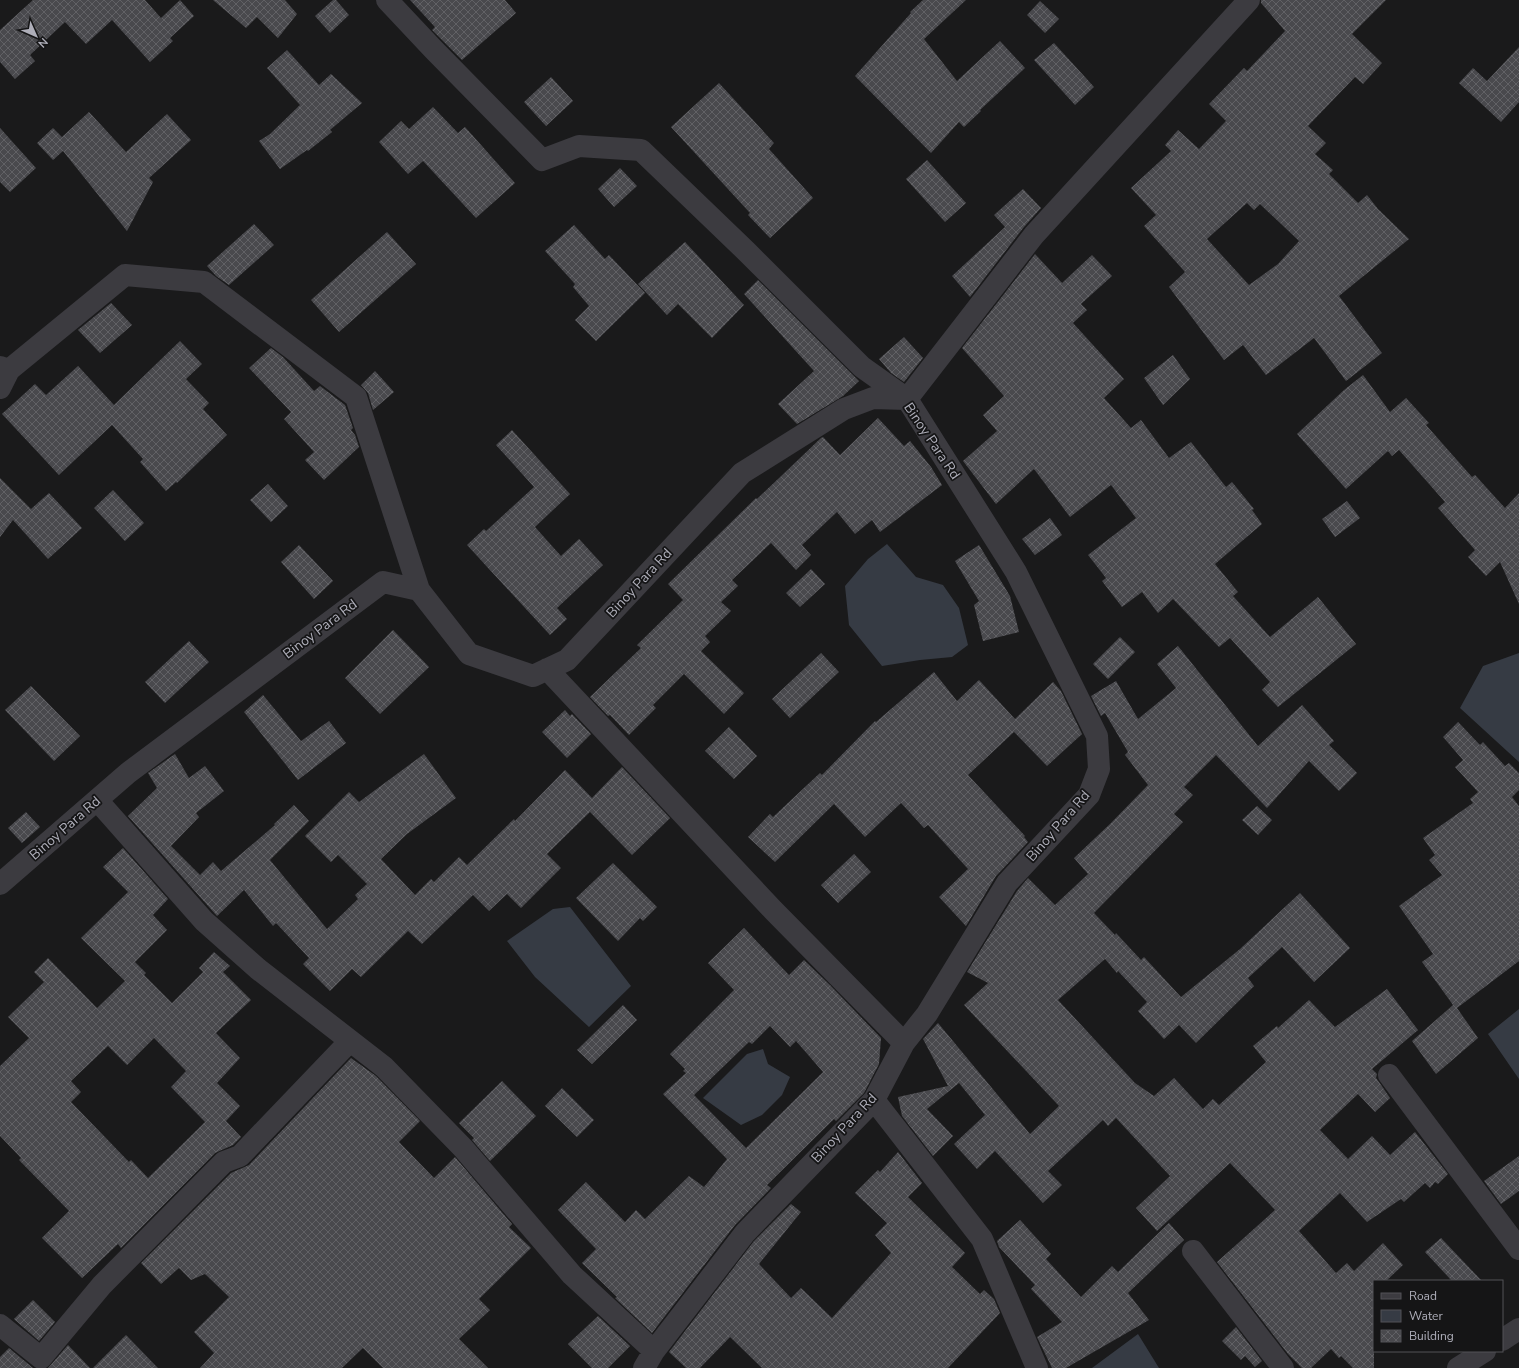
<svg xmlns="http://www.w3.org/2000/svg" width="1519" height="1368" viewBox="0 0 1519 1368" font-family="'Nunito Sans',sans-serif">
<defs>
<pattern id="building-cross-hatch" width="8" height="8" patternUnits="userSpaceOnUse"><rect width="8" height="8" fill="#49494d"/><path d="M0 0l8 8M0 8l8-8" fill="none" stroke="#616165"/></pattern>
</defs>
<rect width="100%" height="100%" fill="#1a1a1b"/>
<path fill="#363b44" d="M 887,544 L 916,577 L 943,585 L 959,608 L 968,645 L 952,657 L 920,660 L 882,666 L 849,625 L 845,586 L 868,559 Z
M 1519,653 L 1519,762 L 1460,708 L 1483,666 Z
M 570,907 L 631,986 L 589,1027 L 535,977 L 507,941 L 553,909 Z
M 1519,1009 L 1519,1079 L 1488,1034 Z
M 763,1049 L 768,1064 L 790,1077 L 782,1095 L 762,1115 L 741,1125 L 703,1098 L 747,1054 Z
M 1138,1334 L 1159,1368 L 1092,1368 Z"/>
<path fill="url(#building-cross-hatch)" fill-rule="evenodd" d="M 33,0 L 145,0 L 161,18 L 180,0 L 194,16 L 170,38 L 173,41 L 150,62 L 112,20 L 86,44 L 65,22 L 30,55 L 35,61 L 15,79 L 0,62 L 0,30 Z
M 213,0 L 285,0 L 297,14 L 278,38 L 257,17 L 246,28 Z
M 333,0 L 336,0 L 349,15 L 330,33 L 315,16 Z
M 410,0 L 505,0 L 516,13 L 462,60 L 432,30 L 435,27 Z
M 923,0 L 966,0 L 924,39 L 957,81 L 1000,41 L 1025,68 L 980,110 L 981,111 L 964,127 L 959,122 L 931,153 L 855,76 L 911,13 L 910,12 Z
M 1261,0 L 1386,0 L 1352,34 L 1382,63 L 1363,84 L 1355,77 L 1308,126 L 1326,143 L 1315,154 L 1333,170 L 1329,174 L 1358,203 L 1367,195 L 1378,209 L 1409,239 L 1339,296 L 1382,353 L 1346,381 L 1314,338 L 1266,375 L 1243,345 L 1224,360 L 1169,287 L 1185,272 L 1144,226 L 1156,215 L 1131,188 L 1171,151 L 1165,145 L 1178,130 L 1199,149 L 1226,121 L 1209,104 L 1244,68 L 1247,71 L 1285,31 L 1261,3 ZM 1247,203 L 1254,210 L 1260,204 L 1299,241 L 1278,264 L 1249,285 L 1207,239 Z
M 1040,1 L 1059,19 L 1045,33 L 1027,15 Z
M 1054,43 L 1094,87 L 1075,105 L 1034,60 Z
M 1519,47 L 1519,102 L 1501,122 L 1459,83 L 1473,68 L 1487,81 Z
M 287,50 L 319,85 L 331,74 L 362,103 L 330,130 L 332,132 L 308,151 L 307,150 L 280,169 L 259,141 L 270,134 L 300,105 L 267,68 Z
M 551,77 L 573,101 L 546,126 L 524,102 Z
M 719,83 L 774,143 L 769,149 L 813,198 L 770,238 L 748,215 L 750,213 L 671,127 Z
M 433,107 L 458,133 L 465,127 L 515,183 L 476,218 L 423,161 L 408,174 L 379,142 L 401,121 L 409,129 Z
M 89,112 L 126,152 L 167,114 L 191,140 L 149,178 L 153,182 L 127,231 L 63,151 L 53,160 L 37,143 L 53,128 L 62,137 Z
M 0,128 L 36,168 L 10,192 L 0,182 Z
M 927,160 L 966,203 L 945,222 L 906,179 Z
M 620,168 L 637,186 L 614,207 L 598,189 Z
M 1023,189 L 1041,208 L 1024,227 L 970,297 L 952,276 L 1005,227 L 994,215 Z
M 254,224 L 274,245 L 229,285 L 216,276 L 207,266 Z
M 574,225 L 605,259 L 609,255 L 645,293 L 596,341 L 575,320 L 589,306 L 573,287 L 575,284 L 545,251 Z
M 387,232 L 416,264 L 339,332 L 311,300 Z
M 685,242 L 744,305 L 712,338 L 678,304 L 667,315 L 638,284 Z
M 1035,254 L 1062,283 L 1092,255 L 1112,276 L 1081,304 L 1087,310 L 1073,323 L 1124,379 L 1104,398 L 1131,428 L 1141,420 L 1169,458 L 1191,442 L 1226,487 L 1232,482 L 1254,509 L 1252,510 L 1262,524 L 1215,564 L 1238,592 L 1233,596 L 1270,637 L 1318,597 L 1356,644 L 1278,707 L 1262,690 L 1270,682 L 1230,638 L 1219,647 L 1173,599 L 1158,613 L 1142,592 L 1122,607 L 1102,581 L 1106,578 L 1088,555 L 1136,518 L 1111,485 L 1070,517 L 1034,469 L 996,504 L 963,461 L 997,431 L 983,415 L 1004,396 L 962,348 Z
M 758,280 L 859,381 L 843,396 L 797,424 L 778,404 L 814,371 L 744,294 Z
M 111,303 L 132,325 L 100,353 L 78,330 Z
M 904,337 L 923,358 L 904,382 L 891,373 L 879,359 Z
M 180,341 L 202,364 L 186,379 L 209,403 L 203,409 L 227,435 L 177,483 L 176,482 L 166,491 L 140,462 L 143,459 L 112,425 L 59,475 L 2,414 L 35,384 L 46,395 L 78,366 L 114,405 Z
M 271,348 L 283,357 L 314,391 L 320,386 L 345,405 L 353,428 L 351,430 L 355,435 L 359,447 L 324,480 L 305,460 L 314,452 L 284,419 L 291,412 L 249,368 Z
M 1173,355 L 1190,379 L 1163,405 L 1144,378 Z
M 375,371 L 394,392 L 373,410 L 368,393 L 361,385 Z
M 1363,375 L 1390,412 L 1406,398 L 1429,423 L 1426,425 L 1472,477 L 1475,475 L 1505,508 L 1519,493 L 1519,604 L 1500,562 L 1486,576 L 1468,557 L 1475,550 L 1438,508 L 1445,502 L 1399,450 L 1392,456 L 1388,451 L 1346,489 L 1297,434 L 1344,390 Z
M 878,418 L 904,446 L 910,441 L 931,467 L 942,485 L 880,532 L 872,520 L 855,534 L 837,512 L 802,545 L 811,555 L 796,570 L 771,543 L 732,580 L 738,586 L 721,602 L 731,611 L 705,636 L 710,642 L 701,651 L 744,693 L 724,714 L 684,674 L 653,705 L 656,708 L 629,735 L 610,715 L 608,716 L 590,697 L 641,648 L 637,645 L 683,600 L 668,584 L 756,498 L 757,499 L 821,438 L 823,437 L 840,455 Z
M 512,430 L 570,494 L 535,527 L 561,556 L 579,539 L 603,565 L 557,608 L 567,619 L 550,635 L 467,545 L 484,529 L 486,531 L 534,487 L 496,445 Z
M 0,478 L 31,509 L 49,493 L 82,528 L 48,559 L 13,520 L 0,537 Z
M 268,484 L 288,506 L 271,522 L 250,500 Z
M 113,490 L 144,523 L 125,541 L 94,508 Z
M 1347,501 L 1360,518 L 1335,537 L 1322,519 Z
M 1050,518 L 1062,535 L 1035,555 L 1022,539 Z
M 299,545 L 333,581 L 314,599 L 281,562 Z
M 979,545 L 1010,596 L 1019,632 L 983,641 L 974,605 L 979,601 L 955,561 Z
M 811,569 L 825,584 L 800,607 L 786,593 Z
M 393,630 L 429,667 L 380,714 L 345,678 Z
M 1120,637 L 1135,652 L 1108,679 L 1093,664 Z
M 189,641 L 209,662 L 165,703 L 145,682 Z
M 1178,646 L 1258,746 L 1302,705 L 1334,741 L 1329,745 L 1357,773 L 1339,791 L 1309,761 L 1267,808 L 1216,755 L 1184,787 L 1193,795 L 1174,814 L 1183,822 L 1094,913 L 1115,935 L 1116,933 L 1141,960 L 1144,957 L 1181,997 L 1240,949 L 1300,893 L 1350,948 L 1314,982 L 1282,947 L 1248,978 L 1254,986 L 1196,1043 L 1179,1025 L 1164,1039 L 1138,1011 L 1147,1002 L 1118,971 L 1117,973 L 1105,959 L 1058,1000 L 1135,1083 L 1154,1096 L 1174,1078 L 1203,1109 L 1213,1099 L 1219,1105 L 1266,1062 L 1253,1046 L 1277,1026 L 1278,1028 L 1309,1000 L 1335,1027 L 1387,989 L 1418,1030 L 1372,1069 L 1377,1074 L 1376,1078 L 1379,1082 L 1390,1098 L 1375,1112 L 1358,1094 L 1320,1130 L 1348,1159 L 1372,1136 L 1390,1155 L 1415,1132 L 1448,1174 L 1438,1184 L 1435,1182 L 1430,1188 L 1425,1183 L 1404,1202 L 1401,1199 L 1367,1222 L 1340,1193 L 1299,1231 L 1336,1273 L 1347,1263 L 1354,1271 L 1383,1243 L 1403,1265 L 1386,1281 L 1374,1281 L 1374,1368 L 1353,1368 L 1341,1356 L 1339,1358 L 1331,1349 L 1311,1368 L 1302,1368 L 1288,1354 L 1217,1262 L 1275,1210 L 1230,1163 L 1157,1231 L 1136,1208 L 1170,1176 L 1116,1118 L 1108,1126 L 1103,1120 L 1048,1171 L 1062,1185 L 1043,1203 L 995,1151 L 977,1169 L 954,1144 L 985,1115 L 959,1083 L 927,1109 L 953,1136 L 933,1156 L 902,1116 L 898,1097 L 948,1086 L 923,1039 L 938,1023 L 1030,1134 L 1059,1106 L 964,1005 L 988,983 L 967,972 L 1017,891 L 1028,878 L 1055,905 L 1088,874 L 1074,858 L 1111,823 L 1148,785 L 1125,755 L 1128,752 L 1105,713 L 1101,716 L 1091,696 L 1116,681 L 1138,719 L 1176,688 L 1157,664 Z
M 821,653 L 839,672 L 790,718 L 772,699 Z
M 934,672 L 957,701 L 979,680 L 1015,719 L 1053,682 L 1061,691 L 1082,734 L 1047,766 L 1014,732 L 968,775 L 1025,836 L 1024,837 L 1028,842 L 996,876 L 966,926 L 939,897 L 968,869 L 928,825 L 924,828 L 901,803 L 865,837 L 834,804 L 775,862 L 748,837 L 770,814 L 773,817 L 820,773 L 822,775 L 875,721 L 876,722 Z
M 31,686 L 80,736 L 54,761 L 5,710 Z
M 263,695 L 301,741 L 329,721 L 346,743 L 298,780 L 244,712 Z
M 565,710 L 570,716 L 572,714 L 591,734 L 567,758 L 542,732 Z
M 1458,722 L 1480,745 L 1483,742 L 1505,766 L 1509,763 L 1519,773 L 1519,790 L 1512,797 L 1519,806 L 1519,961 L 1457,1008 L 1478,1038 L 1436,1074 L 1412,1041 L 1453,1005 L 1422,962 L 1433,954 L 1399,906 L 1442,875 L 1429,860 L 1435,855 L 1423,838 L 1473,803 L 1470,799 L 1478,792 L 1455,767 L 1463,760 L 1443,737 Z
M 729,727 L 757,756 L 734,779 L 705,751 Z
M 175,754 L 189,778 L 205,766 L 224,791 L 196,813 L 199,817 L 171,846 L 200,875 L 213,862 L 221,871 L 275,825 L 274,824 L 294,805 L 309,821 L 270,860 L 327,929 L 358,899 L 355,895 L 367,884 L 338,855 L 331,862 L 305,836 L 349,792 L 359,802 L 424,754 L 456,798 L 407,834 L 381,859 L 415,895 L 431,879 L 434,882 L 459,857 L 467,865 L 514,819 L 515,821 L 565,770 L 592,798 L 622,767 L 670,818 L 632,855 L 590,812 L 547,854 L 561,868 L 521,908 L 507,894 L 489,911 L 473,895 L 422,944 L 408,931 L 361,977 L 352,969 L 330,991 L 303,964 L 309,958 L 276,923 L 273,926 L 244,890 L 217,916 L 128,816 L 157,788 L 148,773 Z
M 1257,806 L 1272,820 L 1258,835 L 1242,820 Z
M 26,812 L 40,827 L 22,843 L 8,828 Z
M 123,848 L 168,899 L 153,915 L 167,930 L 135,962 L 146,973 L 144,975 L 172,1003 L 203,972 L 199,968 L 214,952 L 230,966 L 223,972 L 251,1000 L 216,1033 L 240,1058 L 217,1083 L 240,1106 L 226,1121 L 241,1137 L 233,1145 L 215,1153 L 121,1248 L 118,1244 L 82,1278 L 42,1238 L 69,1211 L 19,1160 L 21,1158 L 0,1136 L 0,1066 L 29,1038 L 8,1017 L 44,982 L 34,972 L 48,958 L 97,1008 L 125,981 L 81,938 L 128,892 L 103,867 ZM 154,1038 L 186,1071 L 171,1087 L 205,1122 L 148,1178 L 131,1160 L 129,1162 L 71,1102 L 81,1092 L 71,1081 L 108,1046 L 127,1065 Z
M 854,854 L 871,872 L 838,903 L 821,885 Z
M 613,863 L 657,907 L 643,921 L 640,918 L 618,941 L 576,898 Z
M 744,928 L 789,975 L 804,960 L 830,985 L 881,1038 L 879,1064 L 864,1093 L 836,1121 L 834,1119 L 767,1185 L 771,1188 L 735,1225 L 652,1333 L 615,1298 L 617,1297 L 582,1263 L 596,1249 L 558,1210 L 586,1182 L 625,1222 L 636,1210 L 645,1219 L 689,1176 L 704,1187 L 727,1159 L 663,1094 L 686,1073 L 683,1071 L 685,1069 L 670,1054 L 734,990 L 708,963 ZM 770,1026 L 790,1047 L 796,1041 L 823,1072 L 746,1148 L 694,1095 L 749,1042 L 752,1044 Z
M 623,1005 L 637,1020 L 592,1064 L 577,1050 Z
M 351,1058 L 376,1076 L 420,1121 L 399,1142 L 434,1178 L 455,1157 L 512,1224 L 509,1227 L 531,1248 L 479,1299 L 490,1310 L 459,1339 L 488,1368 L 383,1368 L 363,1348 L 342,1368 L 200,1368 L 214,1353 L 194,1332 L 229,1297 L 205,1274 L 191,1280 L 179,1268 L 161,1284 L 141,1263 L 231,1173 L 249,1165 Z
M 502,1081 L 536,1116 L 490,1161 L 472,1140 L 474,1138 L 459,1123 Z
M 562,1088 L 594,1120 L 577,1137 L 545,1106 Z
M 898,1152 L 922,1183 L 908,1197 L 965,1253 L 952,1267 L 980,1294 L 984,1290 L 994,1299 L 1000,1313 L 948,1368 L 762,1368 L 730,1337 L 700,1368 L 686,1368 L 669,1352 L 754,1241 L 791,1204 L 801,1212 L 759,1264 L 791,1298 L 801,1288 L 832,1318 L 891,1253 L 875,1235 L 887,1223 L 855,1193 L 878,1170 L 880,1172 Z
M 1519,1156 L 1519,1191 L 1501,1204 L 1484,1181 Z
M 1020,1220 L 1051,1254 L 1046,1259 L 1081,1297 L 1112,1266 L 1118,1272 L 1169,1223 L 1184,1240 L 1128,1293 L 1149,1320 L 1066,1368 L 1052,1368 L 1037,1337 L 1062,1322 L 1031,1289 L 1035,1285 L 999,1247 L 997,1241 Z
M 1441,1238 L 1482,1281 L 1452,1281 L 1425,1252 Z
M 33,1300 L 55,1322 L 39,1341 L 14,1319 Z
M 598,1316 L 630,1346 L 608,1368 L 592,1368 L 568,1344 Z
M 1236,1327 L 1262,1361 L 1255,1367 L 1245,1356 L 1241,1360 L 1222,1341 Z
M 126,1335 L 158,1368 L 93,1368 Z
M 68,1345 L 90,1368 L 48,1368 Z
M 9,1348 L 33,1368 L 34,1368 L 0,1368 L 0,1357 Z"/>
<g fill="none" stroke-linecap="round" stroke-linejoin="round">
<path stroke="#3c3b40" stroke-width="22" d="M 387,0 L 434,50 L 542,160 L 579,146 L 641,150 L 747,252 L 862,367 L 907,399 L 1034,235 L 1249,0
M 0,367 L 9,370 L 125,275 L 204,282 L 356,397 L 419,590
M 0,388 L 9,370
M 547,669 L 773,910 L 904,1043
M 97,800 L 204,921 L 258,969 L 384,1067 L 463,1148 L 572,1275 L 654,1351
M 0,884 L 128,773 L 383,582 L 419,590 L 469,654 L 533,676 L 567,660 L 742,473 L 844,409 L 873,398 L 907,399 L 1016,572 L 1097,736 L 1099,769 L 1089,795 L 1007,883 L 927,1014 L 904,1043 L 874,1100 L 745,1233 L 654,1351 L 644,1368
M 1389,1075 L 1519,1249
M 874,1100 L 982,1239 L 1037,1368
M 1193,1251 L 1283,1368
M 0,1325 L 41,1358 L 102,1285 L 224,1162 L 240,1156 L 350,1041
M 1502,1340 L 1519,1329
M 1458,1368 L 1485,1351"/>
</g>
<g text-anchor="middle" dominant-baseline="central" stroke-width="3.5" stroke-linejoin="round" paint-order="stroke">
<g font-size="14" fill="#aeaeb9" stroke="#151516">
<text transform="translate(932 441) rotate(56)">Binoy Para Rd</text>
<text transform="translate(639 583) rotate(-47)">Binoy Para Rd</text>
<text transform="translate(320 629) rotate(-37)">Binoy Para Rd</text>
<text transform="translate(1058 826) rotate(-49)">Binoy Para Rd</text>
<text transform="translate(65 828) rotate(-41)">Binoy Para Rd</text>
<text transform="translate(844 1128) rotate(-47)">Binoy Para Rd</text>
</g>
</g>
<rect x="1373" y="1280" width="130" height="72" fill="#151516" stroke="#525257"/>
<rect x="1381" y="1293" width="20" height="6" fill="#3c3b40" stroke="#525257"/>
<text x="1409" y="1300" font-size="12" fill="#aeaeb9">Road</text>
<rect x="1381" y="1310" width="20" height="12" fill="#363b44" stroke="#525257"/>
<text x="1409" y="1320" font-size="12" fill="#aeaeb9">Water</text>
<rect x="1381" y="1330" width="20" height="12" fill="url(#building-cross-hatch)" stroke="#525257"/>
<text x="1409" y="1340" font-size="12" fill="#aeaeb9">Building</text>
<g transform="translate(36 36) rotate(135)" stroke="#151516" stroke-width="3" paint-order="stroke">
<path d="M0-3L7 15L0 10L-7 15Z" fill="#aeaeb9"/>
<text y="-6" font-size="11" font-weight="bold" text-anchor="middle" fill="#aeaeb9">N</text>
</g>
</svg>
